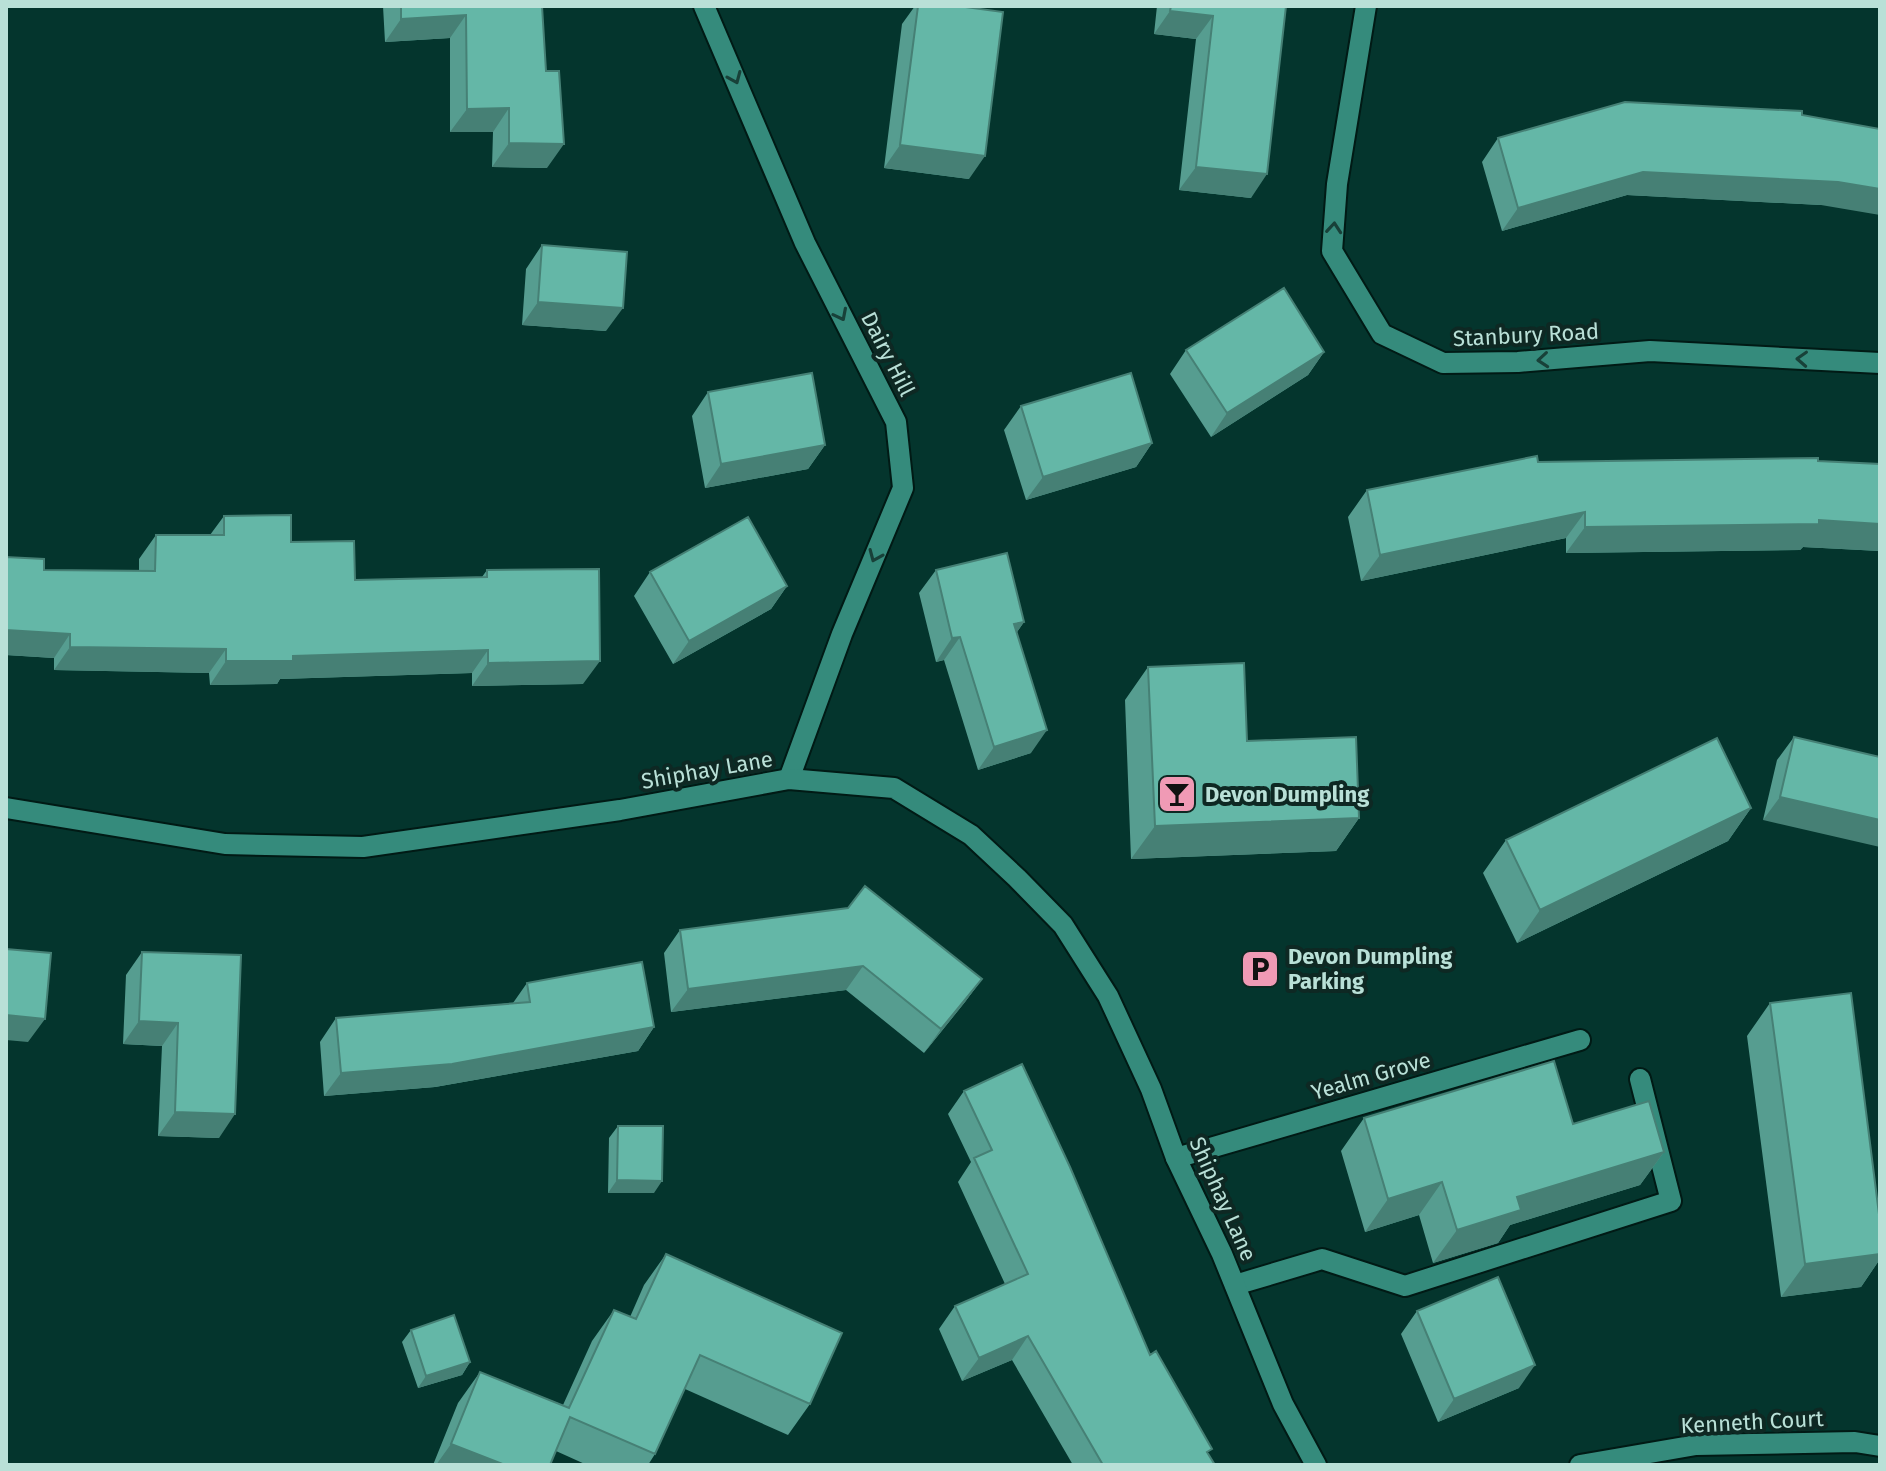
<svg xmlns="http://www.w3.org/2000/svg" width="1886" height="1471" viewBox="0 0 1886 1471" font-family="'Fira Sans',sans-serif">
<rect width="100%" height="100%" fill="#04352d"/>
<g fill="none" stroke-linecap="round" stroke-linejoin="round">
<defs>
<path id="lane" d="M 1235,1285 L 1322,1259 L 1405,1286 L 1671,1201 L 1640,1079"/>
<path id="street" d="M 704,6 L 805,243 L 896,422 L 903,488 L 842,634 L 789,779
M 1366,6 L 1337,184 L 1332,251 L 1382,334 L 1443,363 L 1518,362 L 1650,351 L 1880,363
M 1176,1158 L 1580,1040
M 1580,1465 L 1696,1445 L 1855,1442 L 1880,1446"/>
<path id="secondary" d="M 6,808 L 225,844 L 363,847 L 620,810 L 789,779 L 894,788 L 971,835 L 1017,878 L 1063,925 L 1108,996 L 1151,1089 L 1176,1158 L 1222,1254 L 1283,1404 L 1316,1465"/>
</defs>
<use href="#lane" stroke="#011a15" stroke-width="24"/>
<use href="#street" stroke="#011a15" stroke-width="24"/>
<use href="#secondary" stroke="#011a15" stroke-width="24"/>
<use href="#lane" stroke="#358b7c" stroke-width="20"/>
<use href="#street" stroke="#358b7c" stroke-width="20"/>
<use href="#secondary" stroke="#358b7c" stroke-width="20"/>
</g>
<path fill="#569d90" d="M 383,6 L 542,6 L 547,168 L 492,167 L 493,132 L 450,132 L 450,38 L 385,42 Z
M 915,6 L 958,6 L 969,179 L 884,168 L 902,24 Z
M 1157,6 L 1286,6 L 1251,198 L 1179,190 L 1196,39 L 1154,34 Z
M 1802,115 L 1821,205 L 1627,195 L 1502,231 L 1482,162 L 1498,138 Z
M 542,245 L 606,331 L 522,325 L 526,269 Z
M 1186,350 L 1324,352 L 1308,375 L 1211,437 L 1170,374 Z
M 708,392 L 825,445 L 808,469 L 705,488 L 692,416 Z
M 1021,406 L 1152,443 L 1136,467 L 1026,500 L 1004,430 Z
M 1818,461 L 1880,464 L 1880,551 L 1803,547 L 1800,550 L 1566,553 L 1566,538 L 1361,581 L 1348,517 L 1367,490 L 1538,462 Z
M 224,516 L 291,542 L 355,580 L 482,577 L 487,570 L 583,684 L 472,686 L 472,673 L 280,679 L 277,684 L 210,685 L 209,673 L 54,670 L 54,658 L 6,655 L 6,557 L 44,570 L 139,571 L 139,559 L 156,535 L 210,535 Z
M 936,570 L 1024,622 L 1017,632 L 1031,753 L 978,770 L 944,660 L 936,662 L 919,593 Z
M 650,572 L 787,586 L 771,609 L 673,664 L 634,596 Z
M 1148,667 L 1247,741 L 1359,818 L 1336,851 L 1131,859 L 1125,700 Z
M 1794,737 L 1880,757 L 1763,820 L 1777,760 Z
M 1751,808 L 1728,841 L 1517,943 L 1483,873 L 1506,840 Z
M 680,930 L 982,979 L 965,1002 L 924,1053 L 846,990 L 671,1012 L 664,953 Z
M 142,952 L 241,955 L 219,1138 L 158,1136 L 162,1046 L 123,1044 L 126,975 Z
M 527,983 L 654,1027 L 638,1051 L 435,1087 L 324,1096 L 320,1042 L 336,1018 L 513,1003 Z
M 1770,1003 L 1880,1222 L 1880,1259 L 1861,1287 L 1781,1297 L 1747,1036 Z
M 964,1091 L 1150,1355 L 1215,1465 L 1073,1465 L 1012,1360 L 962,1381 L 939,1329 L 955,1306 L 1005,1284 L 958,1182 L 971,1162 L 948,1114 Z
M 1364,1118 L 1573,1124 L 1664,1152 L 1640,1185 L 1510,1225 L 1498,1243 L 1433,1263 L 1419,1215 L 1365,1232 L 1341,1151 Z
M 618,1126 L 654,1193 L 608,1193 L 609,1138 Z
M 666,1254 L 810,1404 L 788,1435 L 685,1389 L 655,1454 L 648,1465 L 587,1465 L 556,1451 L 550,1465 L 433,1465 L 458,1403 L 480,1372 L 563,1405 L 592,1341 L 614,1310 L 630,1317 L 644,1285 Z
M 1417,1311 L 1519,1388 L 1438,1422 L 1401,1334 Z
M 411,1330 L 470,1362 L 462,1375 L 418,1388 L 402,1342 Z"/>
<path fill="#468075" d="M 1170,11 L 1213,16 L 1196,39 L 1154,34 Z
M 466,15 L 450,38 L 385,42 L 401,19 Z
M 509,108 L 493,132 L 450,132 L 467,109 Z
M 509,143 L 564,144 L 547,168 L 492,167 Z
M 900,145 L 985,156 L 969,179 L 884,168 Z
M 1196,167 L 1267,174 L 1251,198 L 1179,190 Z
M 1643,172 L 1838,182 L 1880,189 L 1880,215 L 1821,205 L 1627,195 L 1502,231 L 1518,208 Z
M 538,302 L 623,308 L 606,331 L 522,325 Z
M 1324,352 L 1308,375 L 1211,437 L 1227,413 Z
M 1152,443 L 1136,467 L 1026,500 L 1043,477 Z
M 825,445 L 808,469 L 705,488 L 721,464 Z
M 1585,512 L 1566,538 L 1361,581 L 1380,555 Z
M 1819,520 L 1880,524 L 1880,551 L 1803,547 L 1800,550 L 1566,553 L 1585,527 Z
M 787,586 L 771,609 L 673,664 L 689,641 Z
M 1024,622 L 1008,645 L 1014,624 Z
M 6,630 L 70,634 L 54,658 L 6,655 Z
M 960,637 L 944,660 L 936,662 L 952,638 Z
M 70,647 L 226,649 L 209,673 L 54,670 Z
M 488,650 L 472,673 L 280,679 L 277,684 L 210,685 L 226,661 L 293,656 Z
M 600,661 L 583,684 L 472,686 L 488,663 Z
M 1047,730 L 1031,753 L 978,770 L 994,747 Z
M 1780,797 L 1880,820 L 1880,847 L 1763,820 Z
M 1751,808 L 1728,841 L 1517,943 L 1540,910 Z
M 1359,818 L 1336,851 L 1131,859 L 1155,826 Z
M 863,966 L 846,990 L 671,1012 L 688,989 Z
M 982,979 L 965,1002 L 924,1053 L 941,1029 Z
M 6,1015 L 45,1019 L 28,1042 L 6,1040 Z
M 139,1021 L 178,1023 L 162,1046 L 123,1044 Z
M 654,1027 L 638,1051 L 435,1087 L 324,1096 L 341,1073 Z
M 175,1112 L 235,1114 L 219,1138 L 158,1136 Z
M 1664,1152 L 1640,1185 L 1510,1225 L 1498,1243 L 1433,1263 L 1457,1230 L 1517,1197 Z
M 617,1180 L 662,1181 L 654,1193 L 608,1193 Z
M 1442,1182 L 1419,1215 L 1365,1232 L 1388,1199 Z
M 1880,1254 L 1880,1259 L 1861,1287 L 1781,1297 L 1805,1264 Z
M 1028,1336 L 1012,1360 L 962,1381 L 979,1358 Z
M 470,1362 L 462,1375 L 418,1388 L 426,1376 Z
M 1535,1365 L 1519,1388 L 1438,1422 L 1454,1399 Z
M 451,1444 L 505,1465 L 436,1465 Z"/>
<path fill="#64b7a7" stroke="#468075" stroke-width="2" d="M 401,6 L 542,6 L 546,71 L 559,71 L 564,144 L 509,143 L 509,108 L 467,109 L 466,15 L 401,19 Z
M 918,6 L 958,6 L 1003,12 L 985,156 L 900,145 Z
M 1171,6 L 1286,6 L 1267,174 L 1196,167 L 1213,16 L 1170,11 Z
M 1625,102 L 1802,111 L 1802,115 L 1880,129 L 1880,189 L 1838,182 L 1643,172 L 1518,208 L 1498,138 Z
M 542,245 L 627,252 L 623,308 L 538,302 Z
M 1284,288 L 1324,352 L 1227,413 L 1186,350 Z
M 812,373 L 825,445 L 721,464 L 708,392 Z
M 1131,373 L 1152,443 L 1043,477 L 1021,406 Z
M 1537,456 L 1538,462 L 1818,458 L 1818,461 L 1880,464 L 1880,524 L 1819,520 L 1819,524 L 1585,527 L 1585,512 L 1380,555 L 1367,490 Z
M 291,515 L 291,542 L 354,541 L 355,580 L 487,577 L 487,570 L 599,569 L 600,661 L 488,663 L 488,650 L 293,656 L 293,661 L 226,661 L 226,649 L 70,647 L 70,634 L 6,630 L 6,557 L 44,559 L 44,570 L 155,571 L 156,535 L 224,535 L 224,516 Z
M 748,517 L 787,586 L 689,641 L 650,572 Z
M 1007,553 L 1024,622 L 1014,624 L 1047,730 L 994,747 L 960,637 L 952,638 L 936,570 Z
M 1244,663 L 1247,741 L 1356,737 L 1359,818 L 1155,826 L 1148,667 Z
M 1794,737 L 1880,757 L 1880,820 L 1780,797 Z
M 1717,738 L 1751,808 L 1540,910 L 1506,840 Z
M 865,886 L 982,979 L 941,1029 L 863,966 L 688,989 L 680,930 L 848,908 Z
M 6,949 L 51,953 L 45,1019 L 6,1015 Z
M 142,952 L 241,955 L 235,1114 L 175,1112 L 178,1023 L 139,1021 Z
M 642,962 L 654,1027 L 452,1064 L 341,1073 L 336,1018 L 530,1002 L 527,983 Z
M 1851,993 L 1880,1222 L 1880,1254 L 1805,1264 L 1770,1003 Z
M 1554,1061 L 1573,1124 L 1649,1101 L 1664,1152 L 1517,1197 L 1521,1210 L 1457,1230 L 1442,1182 L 1388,1199 L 1364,1118 Z
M 1022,1064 L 1070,1167 L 1150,1355 L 1156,1351 L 1212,1449 L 1207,1452 L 1215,1465 L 1103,1465 L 1028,1336 L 979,1358 L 955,1306 L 1028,1274 L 974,1158 L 992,1150 L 964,1091 Z
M 618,1126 L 663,1126 L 662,1181 L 617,1180 Z
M 666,1254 L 842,1333 L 810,1404 L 700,1355 L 655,1454 L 570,1417 L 550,1465 L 505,1465 L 451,1444 L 480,1372 L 569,1408 L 614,1310 L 636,1319 Z
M 1498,1277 L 1535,1365 L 1454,1399 L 1417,1311 Z
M 454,1315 L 470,1362 L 426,1376 L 411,1330 Z"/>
<defs><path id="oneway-chevron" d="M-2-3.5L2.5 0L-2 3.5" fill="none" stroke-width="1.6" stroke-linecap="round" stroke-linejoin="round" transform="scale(2)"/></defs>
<g stroke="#184139">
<use href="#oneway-chevron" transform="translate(735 78) rotate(67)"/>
<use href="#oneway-chevron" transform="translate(1334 228) rotate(-85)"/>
<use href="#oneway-chevron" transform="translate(841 315) rotate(63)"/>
<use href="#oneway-chevron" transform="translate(1802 359) rotate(-177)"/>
<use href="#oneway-chevron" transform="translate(1543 360) rotate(175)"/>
<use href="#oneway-chevron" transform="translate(875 556) rotate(113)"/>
</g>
<defs>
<symbol id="bar-square" viewBox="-11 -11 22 22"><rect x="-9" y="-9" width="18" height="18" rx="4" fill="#f09ab5" stroke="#0e2823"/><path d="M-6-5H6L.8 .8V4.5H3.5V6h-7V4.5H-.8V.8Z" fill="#111"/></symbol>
<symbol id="parking-square" viewBox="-11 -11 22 22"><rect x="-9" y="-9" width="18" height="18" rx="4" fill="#f09ab5" stroke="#0e2823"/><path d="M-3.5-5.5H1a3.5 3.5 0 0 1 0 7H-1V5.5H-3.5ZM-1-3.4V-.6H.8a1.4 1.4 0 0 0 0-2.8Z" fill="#111"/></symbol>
</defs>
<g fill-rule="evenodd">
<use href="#bar-square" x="1155" y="772" width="44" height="44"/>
<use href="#parking-square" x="1238" y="947" width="44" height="44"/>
</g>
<g text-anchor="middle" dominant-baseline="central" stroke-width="8" stroke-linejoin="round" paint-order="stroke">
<g font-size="22" fill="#b9e0d7" stroke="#0e2823">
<text transform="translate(1526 335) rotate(-3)">Stanbury Road</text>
<text transform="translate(888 354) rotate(63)">Dairy Hill</text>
<text transform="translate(707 770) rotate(-10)">Shiphay Lane</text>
<text transform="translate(1371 1076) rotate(-16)">Yealm Grove</text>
<text transform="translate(1223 1199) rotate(66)">Shiphay Lane</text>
<text transform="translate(1752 1422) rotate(-3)">Kenneth Court</text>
</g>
<g font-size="22" font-weight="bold" fill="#b9e0d7" stroke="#0e2823" text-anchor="start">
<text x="1205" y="794">Devon Dumpling</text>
<text x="1288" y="956">Devon Dumpling<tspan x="1288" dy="25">Parking</tspan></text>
</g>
</g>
<rect width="1886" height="1471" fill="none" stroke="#b9e0d7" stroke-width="16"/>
</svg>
